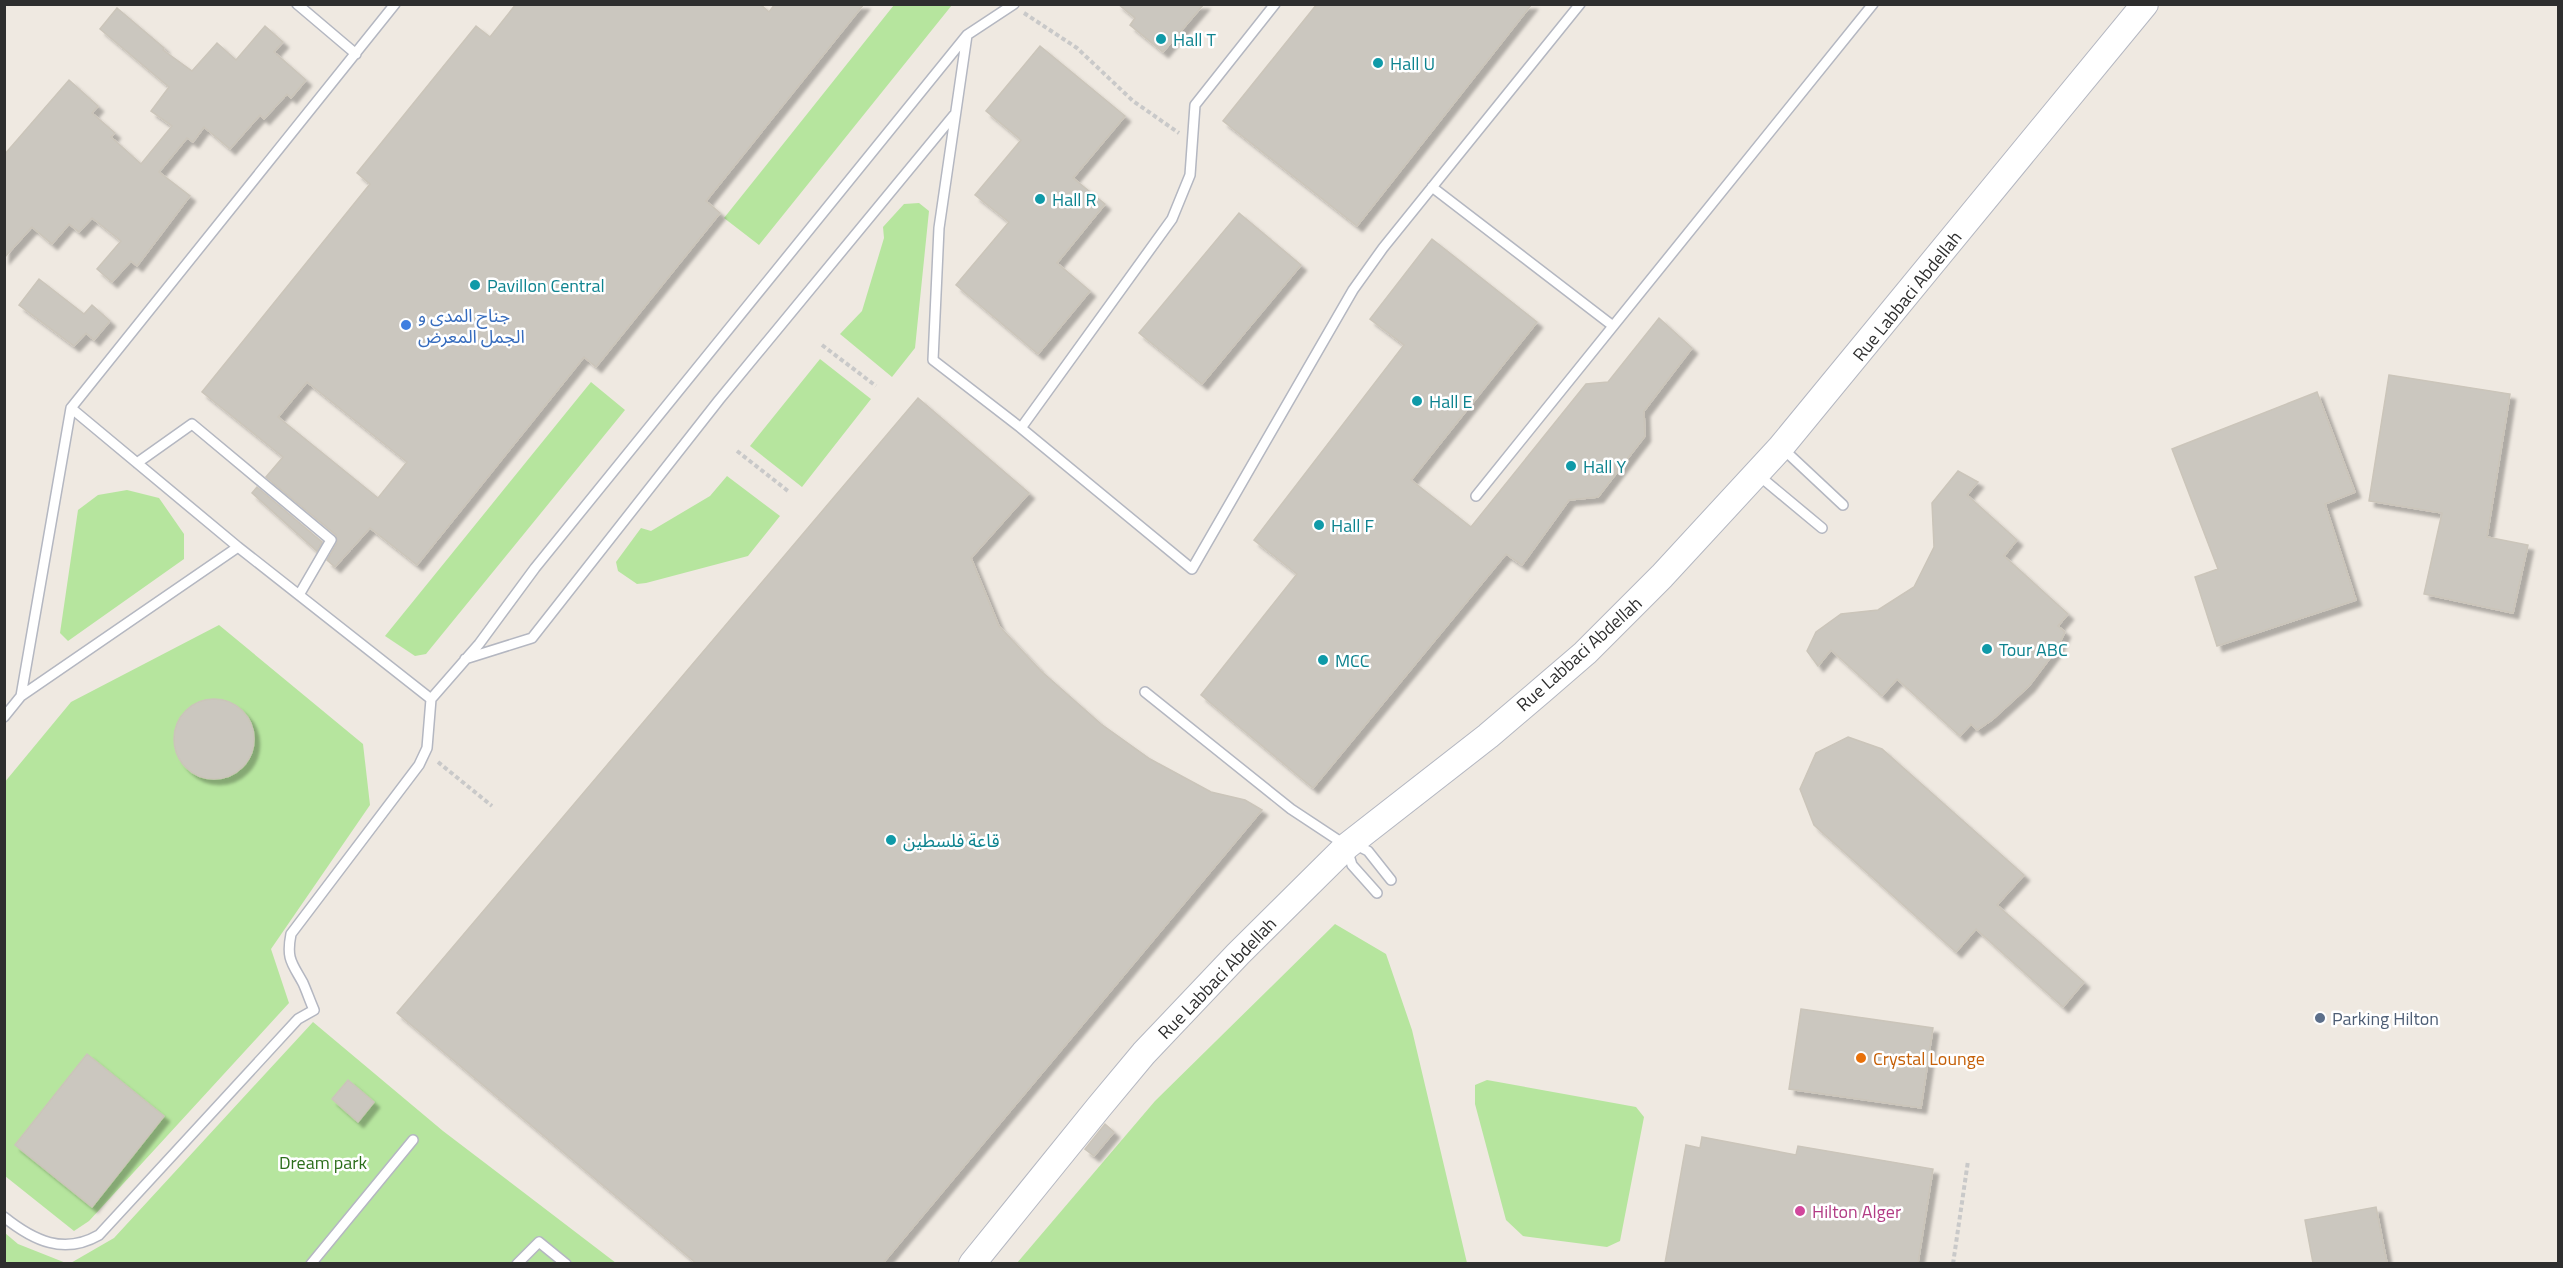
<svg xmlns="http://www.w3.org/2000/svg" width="2563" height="1268" viewBox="0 0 2563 1268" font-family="'Titillium Web','Noto Sans Arabic',sans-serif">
<defs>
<filter id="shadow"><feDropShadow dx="5.5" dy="5.5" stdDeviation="1.5" flood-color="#0004"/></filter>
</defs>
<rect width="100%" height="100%" fill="#efe9e1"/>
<path fill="#b6e59e" d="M 894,5 L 952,5 L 759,245 L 724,218 Z
M 919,203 L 929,211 L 915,348 L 892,377 L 840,334 L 862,311 L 884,238 L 883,227 L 904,204 Z
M 820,359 L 871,399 L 802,487 L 750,446 Z
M 591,382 L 625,410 L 426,654 L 415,656 L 385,636 Z
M 727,476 L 780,516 L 748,556 L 646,583 L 637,584 L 618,571 L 616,562 L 641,528 L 651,531 L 710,496 Z
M 127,490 L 159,498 L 184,534 L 184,559 L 68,641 L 60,633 L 78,510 L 98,495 Z
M 219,625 L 363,744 L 370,805 L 271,949 L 289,1003 L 89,1221 L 74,1231 L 5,1176 L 4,783 L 71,702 Z
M 1335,924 L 1386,954 L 1412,1030 L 1467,1263 L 1017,1263 L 1155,1101 Z
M 313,1022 L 443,1131 L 616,1263 L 69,1264 L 114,1238 Z
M 1487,1080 L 1636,1107 L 1644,1117 L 1620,1241 L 1607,1247 L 1523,1236 L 1506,1220 L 1475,1104 L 1475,1085 Z
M 5,1233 L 18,1244 L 66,1263 L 5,1263 Z"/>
<path fill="#cbc7bf" stroke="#cbc5ba" stroke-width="1.5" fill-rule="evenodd" filter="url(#shadow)" d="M 516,4 L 760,4 L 769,12 L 775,4 L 864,4 L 706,201 L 720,213 L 596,367 L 584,357 L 417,565 L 370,528 L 335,567 L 327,560 L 337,543 L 336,535 L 266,477 L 283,457 L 202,392 L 370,184 L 357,173 L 476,26 L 490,37 ZM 307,382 L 407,462 L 378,498 L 278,417 Z
M 1118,4 L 1204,4 L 1163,52 L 1130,25 L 1135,18 Z
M 1317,4 L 1532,4 L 1357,226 L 1223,121 Z
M 117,8 L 164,48 L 163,50 L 192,71 L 217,43 L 236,60 L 265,26 L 283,42 L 274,52 L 306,80 L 291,98 L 287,94 L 264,119 L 260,115 L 230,149 L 204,127 L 193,142 L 187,138 L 159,172 L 190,196 L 137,266 L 131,261 L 112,282 L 97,269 L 121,241 L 92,218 L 79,232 L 69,224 L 52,244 L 32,227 L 4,258 L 4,155 L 69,80 L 98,106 L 92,113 L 115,133 L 111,137 L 141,164 L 172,126 L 151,111 L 169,87 L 100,29 Z
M 1040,46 L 1125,116 L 1073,178 L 1105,204 L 1057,263 L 1090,291 L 1038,354 L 956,285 L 1009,222 L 975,195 L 1021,140 L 986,111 Z
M 1239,213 L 1301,265 L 1202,384 L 1139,333 Z
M 1432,239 L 1537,322 L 1411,480 L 1471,527 L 1586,384 L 1608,382 L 1659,318 L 1692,348 L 1644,411 L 1645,436 L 1598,497 L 1569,500 L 1522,565 L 1506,554 L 1313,788 L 1201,695 L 1297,574 L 1254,540 L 1404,345 L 1370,319 Z
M 39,279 L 84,314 L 92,305 L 110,321 L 94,340 L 86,333 L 74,346 L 19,305 Z
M 2389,375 L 2510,394 L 2487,537 L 2528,545 L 2513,613 L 2424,594 L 2442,513 L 2369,501 Z
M 2317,392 L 2355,492 L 2325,504 L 2356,600 L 2217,646 L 2195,577 L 2218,569 L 2172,449 Z
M 918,398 L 1029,493 L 971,558 L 999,626 L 1041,671 L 1101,724 L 1150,759 L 1211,792 L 1245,800 L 1262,810 L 883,1263 L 696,1263 L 397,1013 Z
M 1958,471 L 1978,482 L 1967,495 L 2017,540 L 2004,556 L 2068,614 L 2058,626 L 2065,632 L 2056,650 L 2029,686 L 1992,720 L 1977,730 L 1971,724 L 1960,736 L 1897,679 L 1882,696 L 1831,650 L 1818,666 L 1807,651 L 1816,632 L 1841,614 L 1878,610 L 1914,587 L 1934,547 L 1932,503 Z
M 257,487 L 322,542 L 317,551 L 252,493 Z
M174 739a40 40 0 1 1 80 0a40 40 0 1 1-80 0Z
M 1848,737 L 1882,749 L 2024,875 L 1997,905 L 2084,982 L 2063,1007 L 1976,929 L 1956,952 L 1814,825 L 1800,789 L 1816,753 Z
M 1801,1009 L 1933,1028 L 1921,1108 L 1789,1089 Z
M 87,1054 L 164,1116 L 92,1207 L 15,1145 Z
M 348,1080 L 374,1102 L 358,1122 L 332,1099 Z
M 1105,1124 L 1114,1132 L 1094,1156 L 1085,1149 Z
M 1702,1137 L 1796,1155 L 1798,1146 L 1933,1169 L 1918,1263 L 1665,1263 L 1686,1145 L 1700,1148 Z
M 2376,1207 L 2387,1263 L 2313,1263 L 2305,1220 Z"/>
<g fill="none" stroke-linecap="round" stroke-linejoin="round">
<defs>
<path id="lane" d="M 297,4 L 356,54
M 967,35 L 939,228 L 933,360 L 1021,428 L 1192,569 L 1353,290 L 1383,248 L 1580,4
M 1432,187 L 1613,326
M 71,408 L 238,547
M 1021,428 L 1172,219 L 1190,175 L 1195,105 L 1275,4
M 1781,447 L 1843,505
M 137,463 L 192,424 L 331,540 L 299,595
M 1757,474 L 1822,528
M 1476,496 L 1873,4
M 465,659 L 532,638 L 719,400 L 954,115
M 1145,692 L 1291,809 L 1347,846 L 1360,847 L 1368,851 L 1391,880
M 21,696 L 71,408 L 395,4
M 4,717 L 21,696 L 238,547 L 431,699 L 479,644 L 535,568 L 967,35 L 1014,4
M 1348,852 L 1352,865 L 1377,893
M 4,1217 C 34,1241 64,1255 99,1235 L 298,1019 L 314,1010 C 310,1001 307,992 303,983 C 292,963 286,959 291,934 L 419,765 L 427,748 L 431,699
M 311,1264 L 413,1140
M 517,1264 L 539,1242 L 566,1264"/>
<path id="secondary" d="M 972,1264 L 1099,1107 L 1144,1053 L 1238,954 L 1347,846 L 1488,736 L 1542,690 L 1585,653 L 1662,576 L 1781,447 L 2145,4"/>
</defs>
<use href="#lane" stroke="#b4b7c1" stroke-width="12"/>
<use href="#secondary" stroke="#b4b7c1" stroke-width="28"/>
<path stroke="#c9c9c9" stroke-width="4" stroke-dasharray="4.5 3" stroke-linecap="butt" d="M 1024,13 L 1077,48 L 1133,101 L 1179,133
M 822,345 L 876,386
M 737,451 L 788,491
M 438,762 L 492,806
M 1953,1264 L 1968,1161"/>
<use href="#lane" stroke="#fff" stroke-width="9"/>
<use href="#secondary" stroke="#fff" stroke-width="26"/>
</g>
<g fill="#0f9aa8" stroke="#fff" stroke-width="2">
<circle cx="1161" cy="39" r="6"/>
<circle cx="1378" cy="63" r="6"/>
<circle cx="1040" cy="199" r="6"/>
<circle cx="475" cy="285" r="6"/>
<circle cx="1417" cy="401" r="6"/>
<circle cx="1571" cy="466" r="6"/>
<circle cx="1319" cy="525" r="6"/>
<circle cx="1987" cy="649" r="6"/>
<circle cx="1323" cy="660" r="6"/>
<circle cx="891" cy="840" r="6"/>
</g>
<circle fill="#3f7fe0" stroke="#fff" stroke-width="2" cx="406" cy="325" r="6"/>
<circle fill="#5c6f8a" stroke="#fff" stroke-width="2" cx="2320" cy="1018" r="6"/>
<circle fill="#e8710a" stroke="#fff" stroke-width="2" cx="1861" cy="1058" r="6"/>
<circle fill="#d1479c" stroke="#fff" stroke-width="2" cx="1800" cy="1211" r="6"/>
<g text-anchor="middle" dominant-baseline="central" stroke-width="5" stroke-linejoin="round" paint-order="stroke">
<g font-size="18" fill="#0d838f" stroke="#fff" text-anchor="start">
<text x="1173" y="39">Hall T</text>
<text x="1390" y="63">Hall U</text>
<text x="1052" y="199">Hall R</text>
<text x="487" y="285">Pavillon Central</text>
<text x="1429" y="401">Hall E</text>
<text x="1583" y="466">Hall Y</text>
<text x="1331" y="525">Hall F</text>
<text x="1999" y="649">Tour ABC</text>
<text x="1335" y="660">MCC</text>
<text x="903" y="840">قاعة فلسطين</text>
</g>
<g font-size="18" fill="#2e2e2e" stroke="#fff">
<text transform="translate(1907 296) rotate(-51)">Rue Labbaci Abdellah</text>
<text transform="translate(1579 654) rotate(-42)">Rue Labbaci Abdellah</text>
<text transform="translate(1217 978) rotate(-46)">Rue Labbaci Abdellah</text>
</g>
<g font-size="18" fill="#366cbe" stroke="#fff" text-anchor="start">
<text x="418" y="315">جناح المدى و<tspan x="418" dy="21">الجمل المعرض</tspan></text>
</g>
<g font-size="18" fill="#4e5e75" stroke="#fff" text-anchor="start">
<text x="2332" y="1018">Parking Hilton</text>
</g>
<g font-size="18" fill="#c56008" stroke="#fff" text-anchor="start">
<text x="1873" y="1058">Crystal Lounge</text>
</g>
<g font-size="18" fill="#2c6e1b" stroke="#fff">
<text x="323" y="1162">Dream park</text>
</g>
<g font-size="18" fill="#b23c85" stroke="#fff" text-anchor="start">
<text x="1812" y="1211">Hilton Alger</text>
</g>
</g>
<rect width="2563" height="1268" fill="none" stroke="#2e2e2e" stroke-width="12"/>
</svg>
